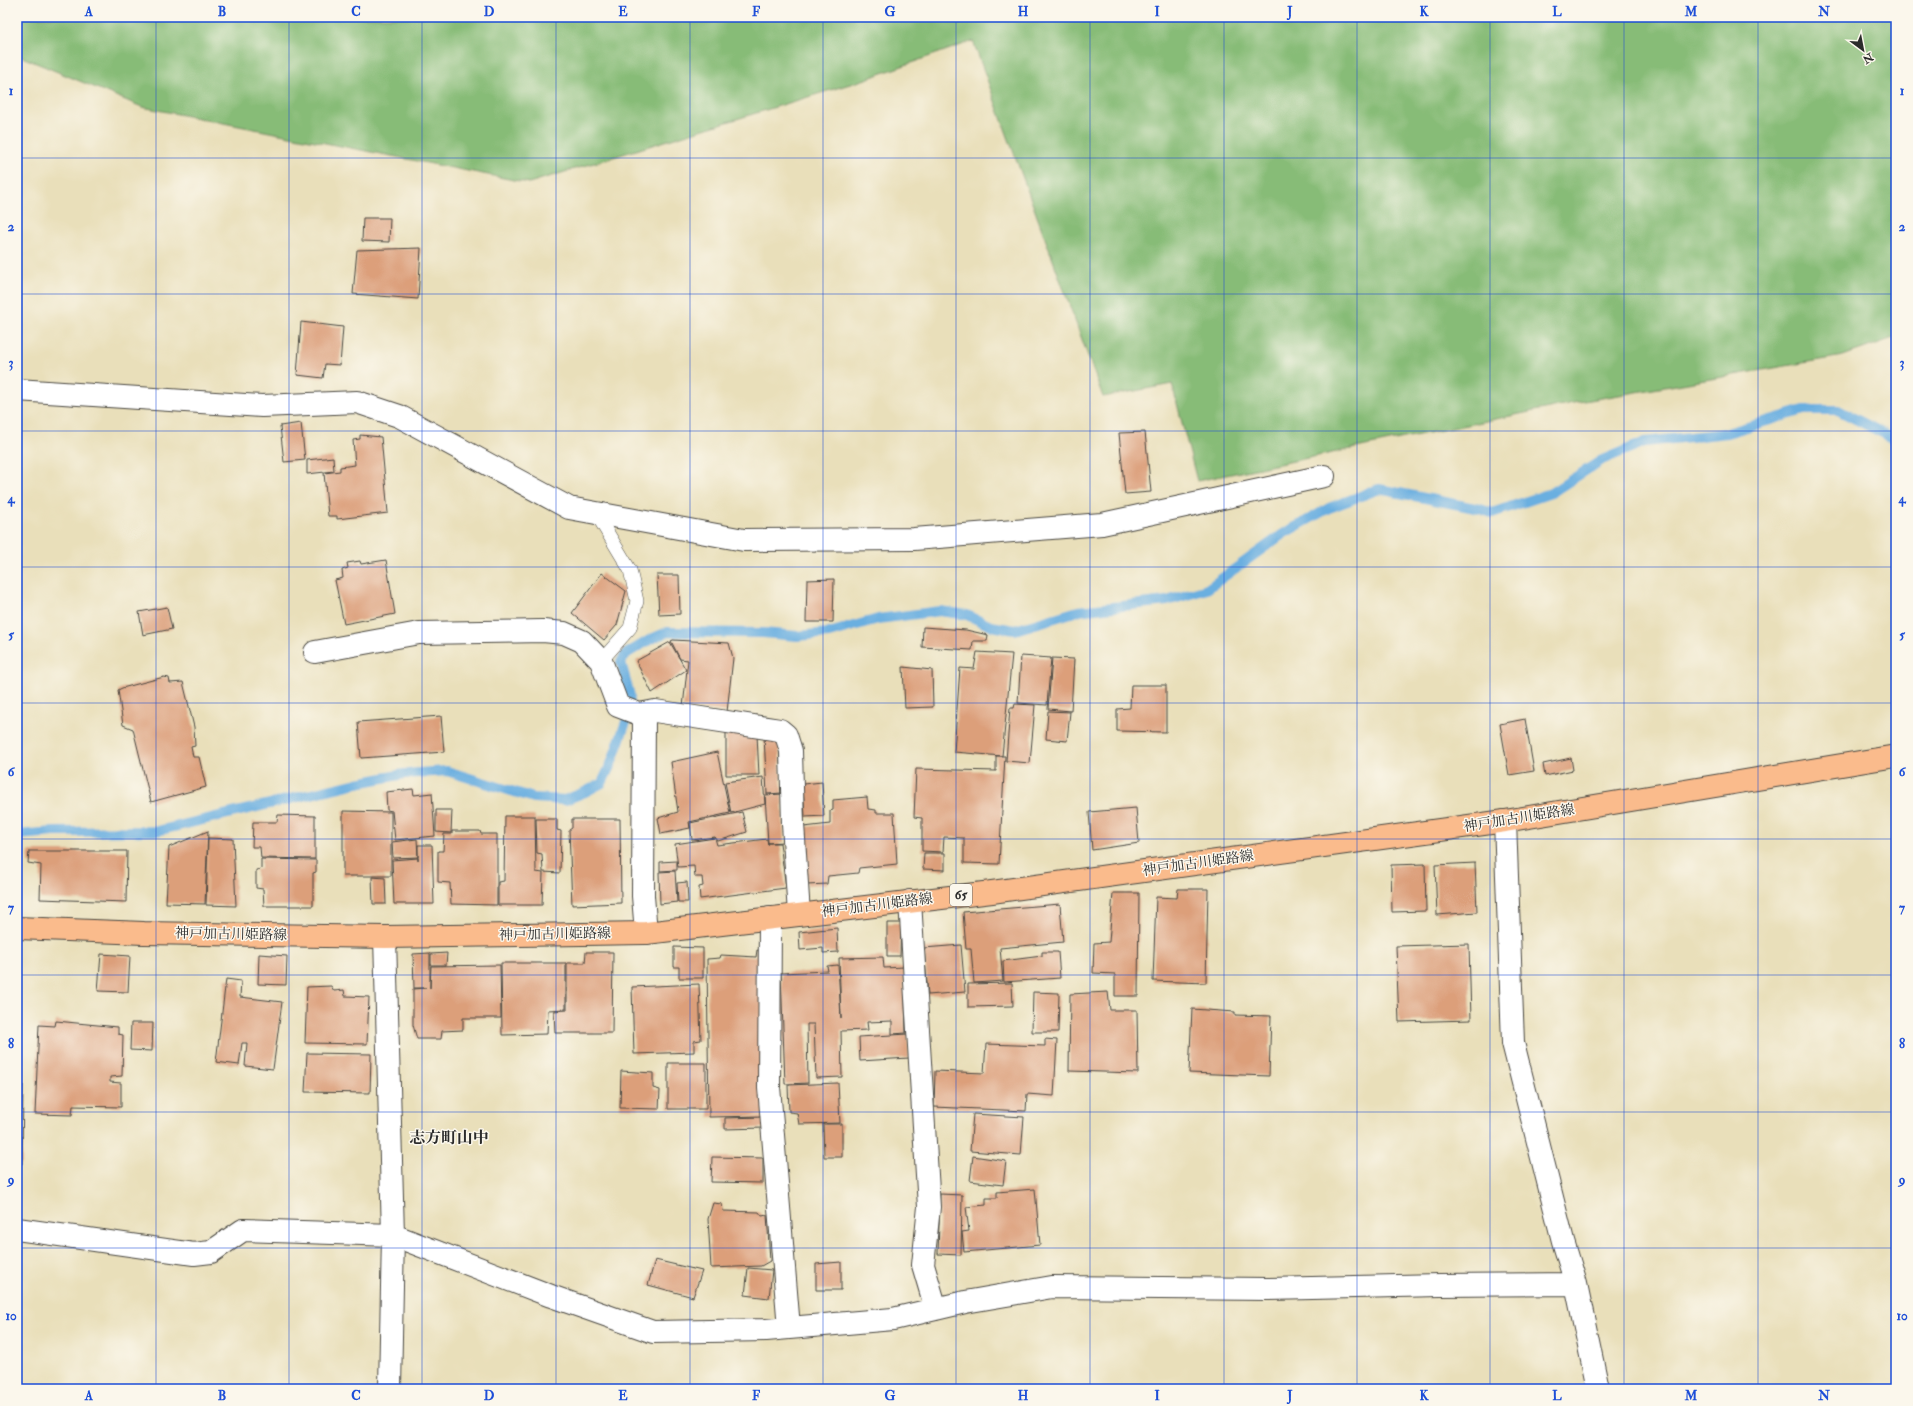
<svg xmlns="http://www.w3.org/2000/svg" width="1913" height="1406" viewBox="0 0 1913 1406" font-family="'IM FELL Double Pica','Noto Serif JP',serif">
<rect width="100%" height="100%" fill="#fbf7ec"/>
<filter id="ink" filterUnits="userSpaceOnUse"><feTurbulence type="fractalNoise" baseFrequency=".025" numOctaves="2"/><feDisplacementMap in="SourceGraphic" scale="8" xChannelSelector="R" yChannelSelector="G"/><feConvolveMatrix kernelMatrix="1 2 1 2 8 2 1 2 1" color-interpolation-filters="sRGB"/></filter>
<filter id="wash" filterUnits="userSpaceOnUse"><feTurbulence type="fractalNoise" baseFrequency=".012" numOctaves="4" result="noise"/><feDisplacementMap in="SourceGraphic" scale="16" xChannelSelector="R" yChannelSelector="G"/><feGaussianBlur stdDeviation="0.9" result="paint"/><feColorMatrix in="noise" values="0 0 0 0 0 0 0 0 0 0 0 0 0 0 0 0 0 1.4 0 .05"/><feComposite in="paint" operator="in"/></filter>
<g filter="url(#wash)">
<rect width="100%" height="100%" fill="#e9dfba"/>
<path fill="#87bc77" stroke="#597451" d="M 17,17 L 1896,17 L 1896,337 L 1843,356 L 1573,403 L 1197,481 L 1172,384 L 1103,397 L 973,41 L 860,81 L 529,183 L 142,107 L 17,55 Z"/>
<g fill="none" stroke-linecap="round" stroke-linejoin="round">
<path stroke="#6bafe0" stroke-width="10" d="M 17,835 L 54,832 L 157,831 L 357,783 L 404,774 L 447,771 L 534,798 L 565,800 L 585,792 L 602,783 L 611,764 L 627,719 L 630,696 L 621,662 L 626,654 L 651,639 L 667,632 L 763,633 L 797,636 L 829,633 L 878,619 L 940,611 L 967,615 L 991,626 L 1015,630 L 1078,611 L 1167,601 L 1207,589 L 1283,534 L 1329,508 L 1379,489 L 1480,509 L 1492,513 L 1551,493 L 1602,460 L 1645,442 L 1727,433 L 1804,410 L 1838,410 L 1896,440"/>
</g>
<g id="blocks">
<path fill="#dc9f7a" d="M 363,218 L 390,218 L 389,242 L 362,241 Z
M 421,248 L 418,299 L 353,294 L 357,250 Z
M 301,322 L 343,327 L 340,365 L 325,364 L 323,378 L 297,375 Z
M 301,423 L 305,460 L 284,462 L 280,426 Z
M 1145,432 L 1151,492 L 1125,494 L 1119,433 Z
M 360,435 L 381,437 L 388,513 L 337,519 L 337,516 L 328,516 L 324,473 L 340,471 L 340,467 L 355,465 L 353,440 L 360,439 Z
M 333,457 L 334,471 L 307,474 L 307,460 Z
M 386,560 L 395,614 L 344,624 L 335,580 L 343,578 L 342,570 L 348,568 L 347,563 L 360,561 L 361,564 Z
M 602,573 L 626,591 L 617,625 L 604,640 L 572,613 Z
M 657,575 L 679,575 L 680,614 L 659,615 Z
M 834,579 L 833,622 L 806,622 L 807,580 Z
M 167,607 L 172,629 L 143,635 L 139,612 Z
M 923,627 L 966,630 L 988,635 L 987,641 L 973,641 L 972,650 L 922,647 Z
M 673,640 L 729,643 L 733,658 L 727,712 L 683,707 L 688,660 L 680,659 L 671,641 Z
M 670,642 L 686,670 L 652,693 L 636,661 Z
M 977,652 L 1012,654 L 1002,756 L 954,752 L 960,668 L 974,669 Z
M 1021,656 L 1051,658 L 1047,705 L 1018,703 Z
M 1052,658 L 1074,659 L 1071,711 L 1048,709 Z
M 903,667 L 932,670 L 933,707 L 905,708 Z
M 164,677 L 169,678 L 170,683 L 183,682 L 194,727 L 195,746 L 191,747 L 193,757 L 199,757 L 206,787 L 151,802 L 133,729 L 123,725 L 118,690 L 122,688 Z
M 1131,685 L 1166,685 L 1166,732 L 1117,731 L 1117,709 L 1130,708 Z
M 1015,704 L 1035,705 L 1030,763 L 1006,761 L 1010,708 L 1014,708 Z
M 1048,711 L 1070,712 L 1067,741 L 1046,739 Z
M 441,716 L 444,752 L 361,758 L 358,722 Z
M 1525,719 L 1534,771 L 1509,775 L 1500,724 Z
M 726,732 L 757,735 L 759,775 L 726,775 Z
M 764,736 L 779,741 L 782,793 L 767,794 Z
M 717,752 L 730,813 L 689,822 L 690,828 L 661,834 L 658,818 L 678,812 L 671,762 Z
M 996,756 L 1005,756 L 999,864 L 964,863 L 964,838 L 944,837 L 943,852 L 922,851 L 922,818 L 914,817 L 916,769 L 996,771 Z
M 1571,758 L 1573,770 L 1545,776 L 1543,764 Z
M 763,777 L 765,804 L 731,813 L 725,782 Z
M 822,782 L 824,816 L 805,817 L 803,784 Z
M 413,789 L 414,795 L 432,793 L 435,836 L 395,840 L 392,811 L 387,810 L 386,792 Z
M 782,794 L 784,842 L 768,843 L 765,795 Z
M 867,797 L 868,809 L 876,810 L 876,813 L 894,813 L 897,864 L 859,868 L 858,873 L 828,876 L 827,884 L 807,885 L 804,827 L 830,824 L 830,811 L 833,810 L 833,800 Z
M 1136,808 L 1139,843 L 1092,850 L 1089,812 Z
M 436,810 L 452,810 L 451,833 L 436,832 Z
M 343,811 L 391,812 L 391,876 L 343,876 Z
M 742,812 L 747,832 L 718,841 L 715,837 L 692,840 L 690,823 Z
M 278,815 L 315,816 L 315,859 L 261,858 L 260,847 L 252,847 L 253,822 L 277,822 Z
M 505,816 L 535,816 L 536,872 L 543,873 L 542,905 L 498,905 L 498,882 L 504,881 Z
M 536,819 L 557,819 L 557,830 L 561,831 L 560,873 L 543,872 L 542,854 L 537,853 Z
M 572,819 L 620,819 L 621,903 L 572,905 L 569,830 L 572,828 Z
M 208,831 L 205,904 L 166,903 L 169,847 Z
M 452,831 L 480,831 L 481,834 L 497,834 L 497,905 L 451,904 L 450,883 L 438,882 L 438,851 L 443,851 L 444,834 L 452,834 Z
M 208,838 L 233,839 L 236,906 L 206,905 Z
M 715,838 L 717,845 L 767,839 L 768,845 L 768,843 L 780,843 L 786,888 L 700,899 L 699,887 L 703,886 L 702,877 L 695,877 L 694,866 L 678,867 L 675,844 Z
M 417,839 L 418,857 L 393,858 L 392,842 Z
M 418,845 L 432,845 L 434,904 L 394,904 L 392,860 L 418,858 L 418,861 Z
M 29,851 L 127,851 L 126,902 L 40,899 L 41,865 L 28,863 Z
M 924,853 L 945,853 L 945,870 L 923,869 Z
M 261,859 L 316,860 L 316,872 L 313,873 L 313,906 L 264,906 L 263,889 L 256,888 L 256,870 L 261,869 Z
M 677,861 L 677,870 L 660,871 L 660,862 Z
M 1475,863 L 1477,912 L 1437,915 L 1435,865 Z
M 1425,864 L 1426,911 L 1392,912 L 1391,865 Z
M 675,871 L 677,902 L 660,904 L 659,872 Z
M 372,877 L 385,878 L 386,904 L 373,904 Z
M 687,882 L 688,902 L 678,902 L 677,883 Z
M 1178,889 L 1208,889 L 1206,983 L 1153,981 L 1156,897 L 1177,898 Z
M 1113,893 L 1139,893 L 1138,996 L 1115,996 L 1115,974 L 1093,973 L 1094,943 L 1109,942 Z
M 1060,904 L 1063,942 L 1000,948 L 1003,981 L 974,983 L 971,949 L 966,949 L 963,912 Z
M 887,923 L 901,923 L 900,956 L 887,956 Z
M 837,928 L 838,952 L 823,953 L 823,948 L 800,950 L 799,932 Z
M 1469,944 L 1471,1020 L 1399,1022 L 1396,946 Z
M 961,945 L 965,992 L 928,995 L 924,948 Z
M 674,947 L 703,948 L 703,978 L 679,978 L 679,967 L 674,967 Z
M 757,950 L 761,951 L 764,1116 L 709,1117 L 707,959 L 720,958 L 721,955 L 756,957 Z
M 586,952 L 613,952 L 612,1033 L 555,1033 L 554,1011 L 567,1010 L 567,963 L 585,963 Z
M 1042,952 L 1058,952 L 1060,978 L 1004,982 L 1003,961 L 1042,956 Z
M 430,953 L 430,988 L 431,966 L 500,965 L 501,1018 L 463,1018 L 463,1030 L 442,1031 L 441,1039 L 417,1039 L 413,1025 L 413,989 L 426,988 L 414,988 L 413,954 Z
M 447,953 L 446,965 L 431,965 L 431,954 Z
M 101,954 L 130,956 L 128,992 L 98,991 Z
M 259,954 L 287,956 L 286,985 L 258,984 Z
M 883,957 L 884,968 L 904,967 L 906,1033 L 892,1034 L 892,1021 L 867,1022 L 868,1030 L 841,1031 L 842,1077 L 816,1078 L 814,1024 L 807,1024 L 808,1083 L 785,1084 L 781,973 L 828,971 L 827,966 L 838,965 L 841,1018 L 839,958 Z
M 501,963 L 566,963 L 566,1009 L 548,1010 L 547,1034 L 502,1035 Z
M 226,979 L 241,981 L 240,997 L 282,1002 L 273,1069 L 245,1066 L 247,1043 L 242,1043 L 239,1065 L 216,1062 Z
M 1012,983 L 1013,1006 L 968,1007 L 968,984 Z
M 699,984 L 701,1040 L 694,1041 L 694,1052 L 634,1054 L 632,987 Z
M 331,986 L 334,991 L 344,990 L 345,996 L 369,997 L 367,1044 L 305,1043 L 307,987 Z
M 1033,992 L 1059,993 L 1058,1032 L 1032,1032 Z
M 1108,992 L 1110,1010 L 1137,1010 L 1138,1073 L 1069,1071 L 1070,994 Z
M 1192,1009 L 1235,1012 L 1235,1015 L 1271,1016 L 1269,1076 L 1189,1073 Z
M 56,1021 L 118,1027 L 118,1034 L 123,1035 L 122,1076 L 110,1077 L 110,1082 L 121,1083 L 121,1107 L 73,1106 L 72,1115 L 35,1114 L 39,1025 L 55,1026 Z
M 131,1023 L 153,1023 L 152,1051 L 130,1050 Z
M 908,1034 L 909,1058 L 860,1061 L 859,1037 Z
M 1045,1039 L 1057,1040 L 1054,1096 L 1027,1094 L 1026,1111 L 934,1107 L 935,1071 L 984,1073 L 986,1044 L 1045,1046 Z
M 307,1053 L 371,1054 L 370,1093 L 305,1092 Z
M 668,1063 L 706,1063 L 706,1109 L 668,1109 Z
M 621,1071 L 653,1073 L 653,1088 L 660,1090 L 659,1109 L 620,1108 Z
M 838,1083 L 840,1123 L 799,1124 L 797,1113 L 789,1112 L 788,1085 Z
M 17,1085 L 23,1085 L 22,1164 L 17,1164 Z
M 973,1114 L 1024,1117 L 1021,1155 L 970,1151 Z
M 764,1117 L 764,1128 L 725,1129 L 725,1118 Z
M 823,1124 L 842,1124 L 842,1157 L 824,1157 Z
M 973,1156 L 1006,1161 L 1003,1185 L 970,1181 Z
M 712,1157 L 763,1158 L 763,1183 L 711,1182 Z
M 1035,1189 L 1040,1245 L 964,1252 L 962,1232 L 969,1231 L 966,1207 L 986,1205 L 986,1198 L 997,1198 L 997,1192 Z
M 940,1194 L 962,1195 L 961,1255 L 938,1254 Z
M 713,1203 L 722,1204 L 723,1211 L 759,1212 L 762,1216 L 767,1215 L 770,1261 L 761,1266 L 711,1268 L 708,1219 Z
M 655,1260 L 702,1271 L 693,1297 L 648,1285 Z
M 841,1262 L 841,1290 L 816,1290 L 816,1264 Z
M 748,1268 L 772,1270 L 769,1298 L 745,1295 Z"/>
</g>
</g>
<g filter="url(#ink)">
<use href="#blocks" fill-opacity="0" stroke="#484640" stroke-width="1"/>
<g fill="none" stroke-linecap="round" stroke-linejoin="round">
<defs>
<path id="service" d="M 597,515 L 630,570 L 637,601 L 630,628 L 601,661"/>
<path id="minor" d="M 17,390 L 262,406 L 357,402 L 399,416 L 569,508 L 744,540 L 914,539 L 1102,524 L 1324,476
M 315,652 L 419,633 L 543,631 L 564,633 L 582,641 L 601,661 L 618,706 L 639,714 L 655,711 L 780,730 L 786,735 L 791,751 L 793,824 L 799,914
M 644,714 L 643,896 L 646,933
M 1505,821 L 1513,1043 L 1563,1241 L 1576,1284 L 1598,1389
M 910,901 L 929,1207 L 923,1265 L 936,1309
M 770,918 L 769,1087 L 789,1328
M 385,937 L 393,1235 L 390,1389
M 17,1229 L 194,1254 L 211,1252 L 243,1230 L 393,1235 L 551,1296 L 653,1332 L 766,1330 L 893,1319 L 965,1302 L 1052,1287 L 1269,1289 L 1440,1285 L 1576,1284"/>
<path id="primary" d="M 17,928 L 144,933 L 385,937 L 646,933 L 992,892 L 1505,821 L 1896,756"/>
</defs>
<use href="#service" stroke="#484640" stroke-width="14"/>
<use href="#minor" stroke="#484640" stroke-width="24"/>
<use href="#primary" stroke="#484640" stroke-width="24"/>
<use href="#service" stroke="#fff" stroke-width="13"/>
<use href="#minor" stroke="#fff" stroke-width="22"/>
<use href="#primary" stroke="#fabb8c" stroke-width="22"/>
</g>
</g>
<path fill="none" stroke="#1d4ed8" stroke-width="1" stroke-opacity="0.55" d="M 156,17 L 156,1389M 289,17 L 289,1389M 422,17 L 422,1389M 556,17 L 556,1389M 690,17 L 690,1389M 823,17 L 823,1389M 956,17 L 956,1389M 1090,17 L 1090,1389M 1224,17 L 1224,1389M 1357,17 L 1357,1389M 1490,17 L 1490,1389M 1624,17 L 1624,1389M 1758,17 L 1758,1389M 17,158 L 1896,158M 17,294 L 1896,294M 17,431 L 1896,431M 17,567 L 1896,567M 17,703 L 1896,703M 17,839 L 1896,839M 17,975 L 1896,975M 17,1112 L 1896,1112M 17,1248 L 1896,1248"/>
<g text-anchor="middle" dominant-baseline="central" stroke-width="3" stroke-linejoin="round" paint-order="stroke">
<rect fill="#fbf7ec" stroke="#696865" stroke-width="1" x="950" y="884" width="22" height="22" rx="3"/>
<g font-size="13" font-weight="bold" fill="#2b2b2b">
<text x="961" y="895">65</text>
</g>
<g font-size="14" fill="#2b2b2b" stroke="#fbf7ec">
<text transform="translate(1519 818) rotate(-9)">神戸加古川姫路線</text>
<text transform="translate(1198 863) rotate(-8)">神戸加古川姫路線</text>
<text transform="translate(877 905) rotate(-7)">神戸加古川姫路線</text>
<text transform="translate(231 934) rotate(1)">神戸加古川姫路線</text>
<text transform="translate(555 934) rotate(-1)">神戸加古川姫路線</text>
</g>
<g font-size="16" font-weight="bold" fill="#2b2b2b" stroke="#fbf7ec">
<text x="449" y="1138">志方町山中</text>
</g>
</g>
<rect width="1913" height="1406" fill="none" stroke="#fbf7ec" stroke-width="44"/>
<g transform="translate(1863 50) rotate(148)" stroke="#fbf7ec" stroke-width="3" paint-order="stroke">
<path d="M0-3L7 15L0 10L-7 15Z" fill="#2b2b2b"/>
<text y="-6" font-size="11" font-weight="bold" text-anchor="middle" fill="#2b2b2b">N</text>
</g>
<rect x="22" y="22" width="1869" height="1362" fill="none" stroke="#1d4ed8" stroke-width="1.5"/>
<g font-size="13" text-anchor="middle" font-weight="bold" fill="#1d4ed8">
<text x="89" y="16">A</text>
<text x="222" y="16">B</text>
<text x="356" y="16">C</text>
<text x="489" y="16">D</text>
<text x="623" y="16">E</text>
<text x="756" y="16">F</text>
<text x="890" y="16">G</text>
<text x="1023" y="16">H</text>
<text x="1157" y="16">I</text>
<text x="1290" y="16">J</text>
<text x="1424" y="16">K</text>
<text x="1557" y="16">L</text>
<text x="1691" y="16">M</text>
<text x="1824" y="16">N</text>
<text x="11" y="95">1</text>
<text x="1902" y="95">1</text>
<text x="11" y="231">2</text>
<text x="1902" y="231">2</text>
<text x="11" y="367">3</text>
<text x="1902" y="367">3</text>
<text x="11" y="503">4</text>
<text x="1902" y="503">4</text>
<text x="11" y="639">5</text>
<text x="1902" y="639">5</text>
<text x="11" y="776">6</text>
<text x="1902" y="776">6</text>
<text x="11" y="912">7</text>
<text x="1902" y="912">7</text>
<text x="11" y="1048">8</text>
<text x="1902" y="1048">8</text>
<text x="11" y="1184">9</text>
<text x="1902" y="1184">9</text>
<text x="11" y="1320">10</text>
<text x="1902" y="1320">10</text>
<text x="89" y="1400">A</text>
<text x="222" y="1400">B</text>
<text x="356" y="1400">C</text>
<text x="489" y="1400">D</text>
<text x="623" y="1400">E</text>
<text x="756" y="1400">F</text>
<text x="890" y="1400">G</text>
<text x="1023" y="1400">H</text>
<text x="1157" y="1400">I</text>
<text x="1290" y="1400">J</text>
<text x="1424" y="1400">K</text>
<text x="1557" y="1400">L</text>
<text x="1691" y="1400">M</text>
<text x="1824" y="1400">N</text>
</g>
</svg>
